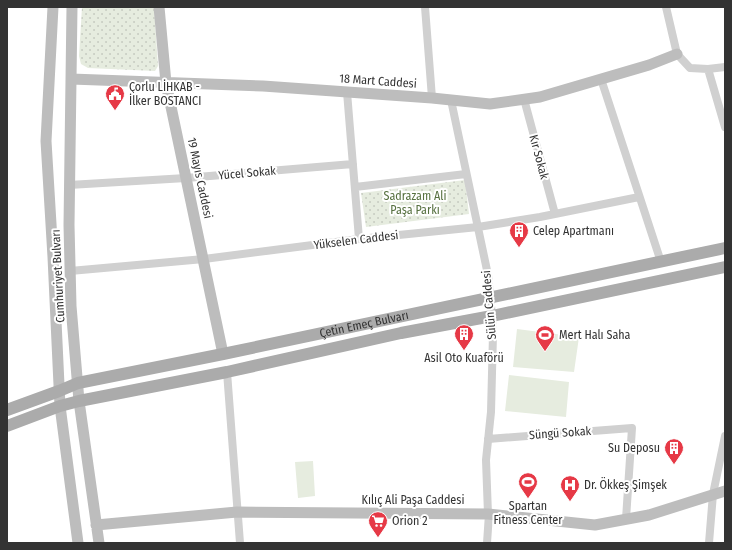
<svg xmlns="http://www.w3.org/2000/svg" width="732" height="550" viewBox="0 0 732 550" font-family="'Fira Sans Condensed',sans-serif">
<defs>
<pattern id="park-dots" width="8" height="8" patternUnits="userSpaceOnUse"><rect width="8" height="8" fill="#e6ecdf"/><path d="M2 2h.1M6 6h.1" fill="none" stroke="#c6cbc0" stroke-width="1.8" stroke-linecap="round"/></pattern>
</defs>
<rect width="100%" height="100%" fill="#fff"/>
<path fill="#e6ecdf" d="M 517,329 L 579,337 L 574,372 L 513,367 Z
M 509,375 L 569,382 L 566,417 L 505,411 Z
M 313,461 L 315,496 L 298,498 L 295,462 Z"/>
<path fill="url(#park-dots)" d="M 82,7 L 154,7 L 158,66 L 155,71 L 88,68 L 81,64 L 79,56 Z
M 465,180 L 469,214 L 366,227 L 361,193 Z"/>
<g fill="none" stroke-linecap="round" stroke-linejoin="round">
<path stroke="#d0d0d0" stroke-width="8" d="M 425,7 L 432,98
M 666,7 L 677,54 L 690,68 L 708,69 L 725,127
M 708,69 L 725,67
M 601,79 L 661,262
M 347,92 L 359,239
M 524,99 L 555,214
M 451,100 L 488,275 L 492,316 L 493,334 L 491,412 L 486,460 L 488,514
M 69,185 L 186,178 L 353,164
M 355,187 L 466,174
M 70,271 L 204,259 L 359,239 L 478,227 L 540,217 L 639,197
M 227,372 L 240,543
M 488,439 L 632,428 L 626,519
M 487,543 L 489,514
M 709,543 L 713,494 L 725,436"/>
<path stroke="#bdbdbd" stroke-width="11" d="M 53,7 L 46,141 L 53,257 L 60,406 L 78,543
M 72,7 L 69,225 L 71,306 L 79,401 L 99,543
M 159,7 L 166,83 L 223,354
M 71,79 L 263,86 L 432,98 L 490,104 L 540,97 L 649,65 L 677,54
M 96,525 L 237,512 L 488,514 L 595,525 L 649,515 L 725,491"/>
<g stroke="#ababab" stroke-width="12">
<path id="s1" d="M 7,410 L 59,391 L 78,383 L 223,354 L 725,248"/>
<path d="M 7,426 L 60,406 L 79,401 L 227,372 L 401,333 L 492,316 L 725,267"/>
</g>
</g>
<defs>
<symbol id="civic-pin" viewBox="-11 -11 22 30"><path d="M0 17L-7.5 6A9.5 9.5 0 1 1 7.5 6Z" fill="#e63946" stroke="#fff"/><path d="M-.6-6.5H3V-4.5H.6V-3L4-1V1h2V6H-6V1h2V-1L-.6-3ZM-1.2 2.5V6h2.4V2.5Z" fill="#fff"/></symbol>
<symbol id="building-pin" viewBox="-11 -11 22 30"><path d="M0 17L-7.5 6A9.5 9.5 0 1 1 7.5 6Z" fill="#e63946" stroke="#fff"/><path d="M-4-6H4V6H1V3H-1V6H-4ZM-2.5-4.3h1.7v1.8h-1.7ZM.8-4.3h1.7v1.8H.8ZM-2.5-1h1.7V.8h-1.7ZM.8-1h1.7V.8H.8Z" fill="#fff"/></symbol>
<symbol id="stadium-pin" viewBox="-11 -11 22 30"><path d="M0 17L-7.5 6A9.5 9.5 0 1 1 7.5 6Z" fill="#e63946" stroke="#fff"/><path d="M0-5a6.5 5 0 1 0 0 10a6.5 5 0 1 0 0-10ZM-3.5-1.8h7v3.6h-7Z" fill="#fff"/></symbol>
<symbol id="hospital-pin" viewBox="-11 -11 22 30"><path d="M0 17L-7.5 6A9.5 9.5 0 1 1 7.5 6Z" fill="#e63946" stroke="#fff"/><path d="M-5-5h3v3.5h4V-5h3V5h-3V1.5h-4V5h-3Z" fill="#fff"/></symbol>
<symbol id="supermarket-pin" viewBox="-11 -11 22 30"><path d="M0 17L-7.5 6A9.5 9.5 0 1 1 7.5 6Z" fill="#e63946" stroke="#fff"/><path d="M-6-5.5h2.5l.6 2H6L4.5 2H-2.5L-4.4-4H-6ZM-1.5 3.2a1.3 1.3 0 1 0 .1 0ZM3 3.2a1.3 1.3 0 1 0 .1 0Z" fill="#fff"/></symbol>
</defs>
<g fill-rule="evenodd">
<use href="#civic-pin" x="104" y="83" width="22" height="30"/>
<use href="#building-pin" x="508" y="220" width="22" height="30"/>
<use href="#building-pin" x="453" y="323" width="22" height="30"/>
<use href="#stadium-pin" x="534" y="324" width="22" height="30"/>
<use href="#building-pin" x="663" y="437" width="22" height="30"/>
<use href="#stadium-pin" x="517" y="471" width="22" height="30"/>
<use href="#hospital-pin" x="559" y="474" width="22" height="30"/>
<use href="#supermarket-pin" x="367" y="510" width="22" height="30"/>
</g>
<g text-anchor="middle" dominant-baseline="central" stroke-width="4" stroke-linejoin="round" paint-order="stroke">
<g font-size="12" fill="#333" stroke="#fff">
<text transform="translate(378 81) rotate(4)">18 Mart Caddesi</text>
<text transform="translate(539 157) rotate(75)">Kır Sokak</text>
<text transform="translate(247 173) rotate(-5)">Yücel Sokak</text>
<text transform="translate(200 178) rotate(78)">19 Mayıs Caddesi</text>
<text transform="translate(356 240) rotate(-7)">Yükselen Caddesi</text>
<text transform="translate(58 276) rotate(-93)">Cumhuriyet Bulvarı</text>
<text transform="translate(489 305) rotate(-95)">Sülün Caddesi</text>
<text stroke="none"><textPath href="#s1" startOffset="368">Çetin Emeç Bulvarı</textPath></text>
<text transform="translate(560 433) rotate(-4)">Süngü Sokak</text>
<text x="413" y="500">Kılıç Ali Paşa Caddesi</text>
</g>
<g font-size="12" fill="#333" stroke="#fff" text-anchor="start">
<text x="129" y="87">Çorlu LİHKAB -<tspan x="129" dy="14">İlker BOSTANCI</tspan></text>
<text x="533" y="231">Celep Apartmanı</text>
<text x="559" y="335">Mert Halı Saha</text>
<text x="464" y="358" text-anchor="middle">Asil Oto Kuaförü</text>
<text x="660" y="448" text-anchor="end">Su Deposu</text>
<text x="584" y="485">Dr. Ökkeş Şimşek</text>
<text x="528" y="506" text-anchor="middle">Spartan<tspan x="528" dy="14">Fitness Center</tspan></text>
<text x="392" y="521">Orion 2</text>
</g>
<g font-size="12" fill="#56703f" stroke="#fff">
<text x="415" y="196">Sadrazam Ali<tspan x="415" dy="14">Paşa Parkı</tspan></text>
</g>
</g>
<rect width="732" height="550" fill="none" stroke="#333333" stroke-width="16"/>
</svg>
